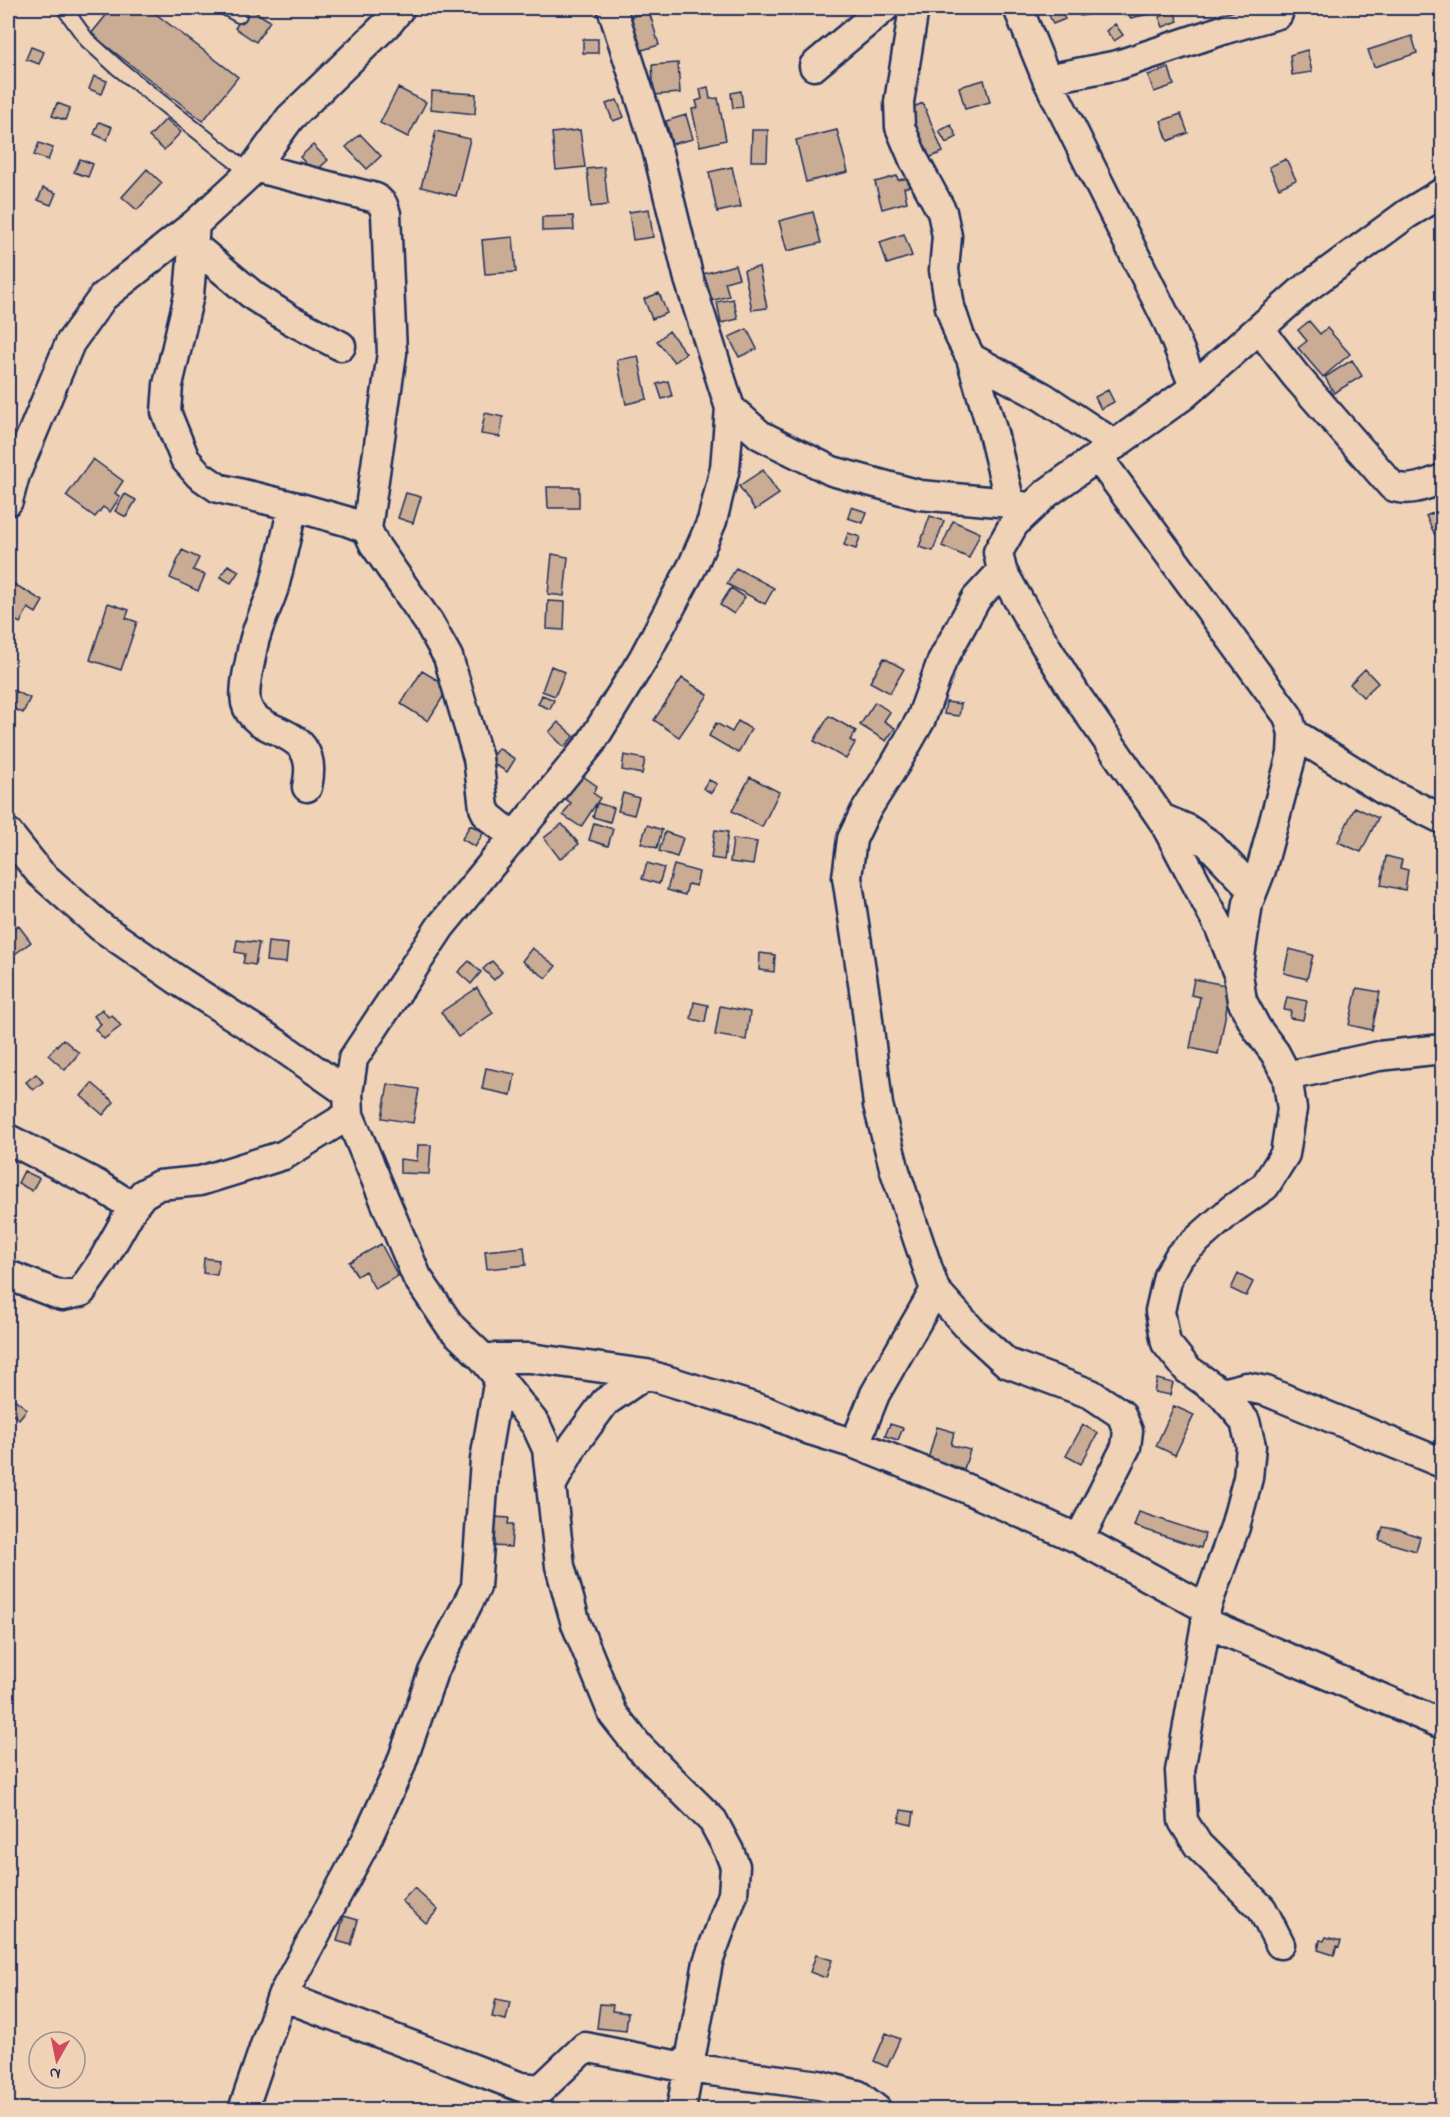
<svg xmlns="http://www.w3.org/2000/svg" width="1450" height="2117" viewBox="0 0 1450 2117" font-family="'Indie Flower',sans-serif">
<rect width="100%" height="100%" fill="#f0d2b6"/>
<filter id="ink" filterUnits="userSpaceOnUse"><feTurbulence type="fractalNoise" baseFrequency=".0167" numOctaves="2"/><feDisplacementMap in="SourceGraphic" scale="12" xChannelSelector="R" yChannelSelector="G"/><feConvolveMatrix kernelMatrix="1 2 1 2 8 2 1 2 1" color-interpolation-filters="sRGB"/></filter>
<g filter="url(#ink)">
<path fill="#caab94" stroke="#1b2f5e" stroke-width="1.5" d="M 112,8 L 148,8 L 238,77 L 203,121 L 91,34 Z
M 249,8 L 270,21 L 256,42 L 235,28 Z
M 1046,8 L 1060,8 L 1065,19 L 1053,24 Z
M 1078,8 L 1096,8 L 1097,13 L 1080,16 Z
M 1128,8 L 1159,8 L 1160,12 L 1130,18 Z
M 649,11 L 659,45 L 639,51 L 628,18 Z
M 1174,11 L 1178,21 L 1163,27 L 1159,17 Z
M 1115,24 L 1123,35 L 1114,41 L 1106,31 Z
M 1412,36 L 1417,53 L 1374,67 L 1368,50 Z
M 583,39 L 598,39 L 598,53 L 583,53 Z
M 31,47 L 44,52 L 39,64 L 26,59 Z
M 1307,50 L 1312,72 L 1292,75 L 1290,55 Z
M 678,63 L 680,93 L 654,95 L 652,65 Z
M 1169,68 L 1174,85 L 1154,92 L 1148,75 Z
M 94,76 L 107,81 L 102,94 L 89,89 Z
M 984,80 L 990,102 L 965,109 L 959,87 Z
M 708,87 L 710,99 L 718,98 L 726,140 L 700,146 L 692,109 L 698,108 L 696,101 L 702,99 L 700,89 Z
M 398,88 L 426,102 L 408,137 L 380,123 Z
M 432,91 L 476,94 L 475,114 L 431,109 Z
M 741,91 L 743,107 L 733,108 L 731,93 Z
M 617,100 L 624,117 L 613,121 L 606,104 Z
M 57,103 L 70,108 L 65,120 L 52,116 Z
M 923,103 L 943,152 L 926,159 L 906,110 Z
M 1181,114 L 1188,133 L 1168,141 L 1161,121 Z
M 686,115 L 693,139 L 672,144 L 666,121 Z
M 166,119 L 181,132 L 164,150 L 149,137 Z
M 99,122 L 112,127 L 107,140 L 94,134 Z
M 951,125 L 957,137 L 946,143 L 939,131 Z
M 580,130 L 585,167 L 556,170 L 552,133 Z
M 752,130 L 768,130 L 767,161 L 751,161 Z
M 837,130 L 848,172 L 806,182 L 796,140 Z
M 436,131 L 470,139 L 456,196 L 421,187 Z
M 360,134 L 381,156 L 367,169 L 346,147 Z
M 39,143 L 53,148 L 48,160 L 34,155 Z
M 313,145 L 328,160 L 314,173 L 300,157 Z
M 80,159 L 93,164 L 88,177 L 74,172 Z
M 1286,159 L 1296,180 L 1279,188 L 1269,167 Z
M 604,167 L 608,205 L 591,207 L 587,169 Z
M 732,167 L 741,207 L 717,212 L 709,172 Z
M 147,169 L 162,183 L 137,210 L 122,197 Z
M 897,176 L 898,180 L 909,178 L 911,186 L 904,188 L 907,202 L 882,209 L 875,182 Z
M 43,188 L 56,193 L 51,205 L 38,200 Z
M 649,209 L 653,237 L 633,240 L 629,212 Z
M 813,212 L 821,243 L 787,251 L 779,221 Z
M 573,216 L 574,230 L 542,231 L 542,217 Z
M 904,234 L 912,256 L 887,264 L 880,242 Z
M 513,237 L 516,272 L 485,274 L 482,240 Z
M 735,265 L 739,278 L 725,282 L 729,296 L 704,303 L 696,276 Z
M 759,267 L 767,308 L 752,310 L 744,270 Z
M 659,293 L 667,313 L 652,319 L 644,299 Z
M 733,299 L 738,319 L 721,323 L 717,302 Z
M 1309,321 L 1320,334 L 1327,328 L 1350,354 L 1323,377 L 1298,348 L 1307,341 L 1298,330 Z
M 747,329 L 757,349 L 739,357 L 729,337 Z
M 669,331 L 686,353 L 674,362 L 657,341 Z
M 638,356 L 647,399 L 626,404 L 617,360 Z
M 1352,360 L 1362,376 L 1334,393 L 1325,377 Z
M 668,381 L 672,396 L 662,399 L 657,384 Z
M 1108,390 L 1114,402 L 1101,409 L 1095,397 Z
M 485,413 L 503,417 L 500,437 L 481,434 Z
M 93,459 L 123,481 L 115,493 L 120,497 L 110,512 L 103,507 L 95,517 L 66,496 Z
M 763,470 L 779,494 L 755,510 L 739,486 Z
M 547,487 L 579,487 L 579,508 L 548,508 Z
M 406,493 L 421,497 L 413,523 L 398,518 Z
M 125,494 L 136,500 L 126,517 L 115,511 Z
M 851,507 L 867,512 L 863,523 L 848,518 Z
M 1442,509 L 1442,550 L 1426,516 Z
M 930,516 L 944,521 L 933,551 L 919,547 Z
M 953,521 L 980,533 L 969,558 L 942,546 Z
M 848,533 L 860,537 L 856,549 L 844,545 Z
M 182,550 L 199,558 L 193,570 L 205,575 L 198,591 L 170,578 Z
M 552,554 L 568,557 L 564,596 L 548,594 Z
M 228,565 L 239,571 L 231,583 L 220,577 Z
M 736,568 L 774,588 L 765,604 L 727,584 Z
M 14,584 L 43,601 L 36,613 L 28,608 L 20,623 L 8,616 L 8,596 Z
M 731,588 L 745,597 L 734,614 L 720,605 Z
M 548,601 L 565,602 L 564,630 L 547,629 Z
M 108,603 L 129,610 L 126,618 L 137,622 L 121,670 L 90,660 Z
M 884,658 L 904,669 L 890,693 L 870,682 Z
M 551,666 L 565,672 L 555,696 L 542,691 Z
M 1365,669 L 1378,683 L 1363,697 L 1350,684 Z
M 422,671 L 449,687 L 428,721 L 401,704 Z
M 682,678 L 708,695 L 679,737 L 654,720 Z
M 8,688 L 30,698 L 23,713 L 8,706 Z
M 542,695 L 554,700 L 550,709 L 538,704 Z
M 875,702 L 890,712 L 884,721 L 895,728 L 886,741 L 860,725 Z
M 946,702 L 961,704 L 959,716 L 944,714 Z
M 829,716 L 856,731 L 850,740 L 855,743 L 846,759 L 814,741 Z
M 738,721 L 751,729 L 738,753 L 709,736 L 716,723 L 732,732 Z
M 558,722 L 574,736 L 564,747 L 549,732 Z
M 498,748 L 515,759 L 507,772 L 489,761 Z
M 624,755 L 645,759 L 642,774 L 622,770 Z
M 577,772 L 597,786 L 593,793 L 600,798 L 581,827 L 563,815 L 571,803 L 561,796 Z
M 750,777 L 779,792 L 762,827 L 732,811 Z
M 709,780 L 717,784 L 711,793 L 703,788 Z
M 623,793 L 639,798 L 634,815 L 618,811 Z
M 597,803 L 614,808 L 610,822 L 593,817 Z
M 1355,807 L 1378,818 L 1361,852 L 1338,842 Z
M 594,823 L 613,829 L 608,846 L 589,840 Z
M 562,824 L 579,844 L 560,859 L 544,838 Z
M 470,825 L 484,832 L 475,847 L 462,839 Z
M 647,825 L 662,830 L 657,848 L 641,843 Z
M 715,830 L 728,832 L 724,860 L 711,858 Z
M 665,832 L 683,838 L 677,857 L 659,851 Z
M 733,839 L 757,842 L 753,865 L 730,862 Z
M 1386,856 L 1402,860 L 1400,868 L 1408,870 L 1405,890 L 1381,885 Z
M 647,863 L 664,868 L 659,884 L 642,879 Z
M 674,865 L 699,872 L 696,886 L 688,884 L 685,895 L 667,890 Z
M 1436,916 L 1442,917 L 1442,936 L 1434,935 Z
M 18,925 L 31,942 L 15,954 L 8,944 L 8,933 Z
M 1436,936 L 1442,937 L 1442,950 L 1434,948 Z
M 237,940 L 259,943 L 255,965 L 243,963 L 245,954 L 235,952 Z
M 268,942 L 288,944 L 286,963 L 266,961 Z
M 532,948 L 556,966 L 546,978 L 522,961 Z
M 1289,949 L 1313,955 L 1307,979 L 1284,973 Z
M 760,953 L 775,955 L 774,972 L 759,970 Z
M 469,961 L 481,972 L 471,984 L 458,972 Z
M 492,961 L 502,972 L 494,980 L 483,969 Z
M 1194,979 L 1231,986 L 1218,1054 L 1190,1048 L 1200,997 L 1191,995 Z
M 477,988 L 493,1013 L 458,1037 L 441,1012 Z
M 1357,988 L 1380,992 L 1372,1030 L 1349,1025 Z
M 1287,997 L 1307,1001 L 1303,1020 L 1290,1018 L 1291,1011 L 1284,1010 Z
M 694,1002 L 708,1005 L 705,1022 L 691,1019 Z
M 720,1006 L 750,1012 L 746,1040 L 715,1035 Z
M 102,1009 L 108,1017 L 112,1015 L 121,1026 L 104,1039 L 95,1029 L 101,1024 L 94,1016 Z
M 63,1039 L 79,1053 L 65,1070 L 48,1055 Z
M 486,1068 L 515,1074 L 511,1095 L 482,1089 Z
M 36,1074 L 43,1082 L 33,1090 L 26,1082 Z
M 92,1083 L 114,1102 L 103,1115 L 81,1096 Z
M 388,1084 L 419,1089 L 413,1123 L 382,1118 Z
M 418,1145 L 431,1145 L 429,1174 L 400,1173 L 400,1159 L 417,1161 Z
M 24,1171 L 39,1178 L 32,1191 L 18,1183 Z
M 381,1244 L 398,1276 L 375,1289 L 365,1271 L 357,1276 L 349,1262 Z
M 524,1247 L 526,1265 L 487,1269 L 485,1251 Z
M 204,1258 L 219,1260 L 217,1275 L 203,1273 Z
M 1238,1274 L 1253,1282 L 1246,1296 L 1231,1289 Z
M 1157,1379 L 1173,1383 L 1170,1395 L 1154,1392 Z
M 8,1394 L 27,1409 L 19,1419 L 8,1411 Z
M 1174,1406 L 1194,1415 L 1175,1455 L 1156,1446 Z
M 890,1424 L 903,1428 L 898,1440 L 885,1436 Z
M 1083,1425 L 1098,1433 L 1081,1464 L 1066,1456 Z
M 937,1427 L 954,1432 L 951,1445 L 970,1450 L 964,1469 L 928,1459 Z
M 1139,1512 L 1205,1534 L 1201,1548 L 1134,1526 Z
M 494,1517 L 509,1518 L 508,1524 L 513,1524 L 511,1547 L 492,1546 Z
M 1383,1527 L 1400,1530 L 1420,1537 L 1416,1551 L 1379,1540 Z
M 901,1810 L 914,1812 L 912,1825 L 899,1822 Z
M 414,1888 L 438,1910 L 426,1923 L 402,1901 Z
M 344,1916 L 358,1920 L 351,1945 L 337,1941 Z
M 1326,1937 L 1341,1941 L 1339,1947 L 1337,1946 L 1334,1955 L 1318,1950 L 1320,1940 L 1324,1941 Z
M 816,1955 L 832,1960 L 826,1978 L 810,1972 Z
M 496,1999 L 510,2002 L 506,2020 L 492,2017 Z
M 600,2004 L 613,2005 L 612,2011 L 628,2013 L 626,2031 L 597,2028 Z
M 886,2033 L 900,2039 L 887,2067 L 874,2061 Z"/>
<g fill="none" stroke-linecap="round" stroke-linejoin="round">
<defs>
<path id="lane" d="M 64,8 L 87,40 L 118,68 L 250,173
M 226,8 L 239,15"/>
<path id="street" d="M 612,8 L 657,149 L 689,279 L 730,408 L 725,468 L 712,521 L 693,565 L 643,659 L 591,743 L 441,926 L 353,1059 L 348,1093 L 349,1115 L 417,1277 L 451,1327 L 483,1358 L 536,1425 L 547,1449 L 560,1566 L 576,1624 L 613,1714 L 639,1747 L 713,1821 L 729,1851 L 735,1866 L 733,1894 L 708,1962 L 681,2110
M 914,8 L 899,102 L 900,127 L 914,160 L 942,212 L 947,236 L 944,270 L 950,307 L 960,337 L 971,358 L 993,433 L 1010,503
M 1018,8 L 1047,79 L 1169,324 L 1194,386
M 814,66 L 884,8
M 1047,79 L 1118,65 L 1229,28 L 1278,14
M 254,167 L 376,198 L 383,205 L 386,214 L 392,353 L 367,529
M 1442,193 L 1407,214 L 1302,291 L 1184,395 L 1047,493 L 1014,524 L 998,552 L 1002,571 L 1031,622 L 1076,695 L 1164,822 L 1220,928 L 1238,974 L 1242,1001 L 1257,1029 L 1275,1053 L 1287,1076 L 1292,1109 L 1285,1154 L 1265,1186 L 1231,1210 L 1180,1255 L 1168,1276 L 1160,1311 L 1166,1343 L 1187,1369 L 1221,1393 L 1245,1421 L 1251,1446 L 1248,1478 L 1235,1527 L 1206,1608 L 1206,1623 L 1442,1724
M 195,224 L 189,295 L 168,385 L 166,412 L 185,459 L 199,475 L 218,488 L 293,506 L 346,521 L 367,529 L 374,544 L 429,623 L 448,657 L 478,758 L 484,808 L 488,816 L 514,837
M 193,245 L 255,297 L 291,320 L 341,346
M 1261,328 L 1271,344 L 1295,375 L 1392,486 C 1409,493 1426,485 1442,479
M 971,358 L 1043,397 L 1115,445
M 730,408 L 760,435 L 832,471 L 920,495 L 1010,503 L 1026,507
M 1098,457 L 1288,716 L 1293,733 L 1292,754 L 1261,870 L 1248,903 L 1238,970
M 8,501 L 15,475 L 70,343 L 103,297 L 195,224 L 250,173 L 290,118 L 390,21 L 400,8
M 293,506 C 287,533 281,560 274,587 C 269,603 261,618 256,635 C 252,646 251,659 248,671 C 246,681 244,692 246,703 C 255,740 322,722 307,787
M 1002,571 L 976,599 L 942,661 L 921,719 L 896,763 L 865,812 L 852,839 L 847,877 L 866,1003 L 878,1105 L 895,1171 L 935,1290 L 972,1331 L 1007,1363 L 1091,1394 L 1121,1414 L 1128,1431 L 1126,1447 L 1079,1539
M 1293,733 L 1387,792 L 1442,819
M 1161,818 L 1187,829 L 1209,844 L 1253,890
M 8,833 L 40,873 L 101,927 L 182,983 L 279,1045 L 348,1093
M 1287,1076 L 1379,1056 L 1442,1049
M 8,1139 L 98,1185 L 133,1207
M 8,1275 L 62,1296 L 81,1292 L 102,1262 L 133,1207 L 143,1194 L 159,1185 L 200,1181 L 284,1155 L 349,1115
M 483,1358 L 530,1358 L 646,1374 L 766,1411 L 810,1430 L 855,1444 L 965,1488 L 1079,1539 L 1206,1608
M 1221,1393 L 1246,1387 L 1266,1391 L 1442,1463
M 855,1444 L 875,1394 L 935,1290
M 551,1486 L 574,1444 L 605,1402 L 646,1374
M 1206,1623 L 1180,1771 L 1183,1821 L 1198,1845 L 1262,1909 L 1280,1944
M 282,1996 L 521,2087 L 541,2089 L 585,2047 L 688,2068 L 819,2085 L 858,2095 L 877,2110
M 243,2110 L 282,1996 L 366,1841 L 400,1767 L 433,1672 L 476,1587 L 485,1460 L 499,1378"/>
</defs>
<use href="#lane" stroke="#1b2f5e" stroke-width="18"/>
<use href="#street" stroke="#1b2f5e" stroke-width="33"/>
<use href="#lane" stroke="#f0d2b6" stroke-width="14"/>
<use href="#street" stroke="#f0d2b6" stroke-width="28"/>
</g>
</g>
<rect width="1450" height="2117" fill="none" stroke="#f0d2b6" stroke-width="30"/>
<rect x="15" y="15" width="1420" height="2087" fill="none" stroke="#1b2f5e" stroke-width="2" filter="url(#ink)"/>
<g transform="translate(57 2060) rotate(189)"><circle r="28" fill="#f0d2b6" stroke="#9b9193" stroke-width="1.5"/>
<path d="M0-4.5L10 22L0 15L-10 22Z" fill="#d1495b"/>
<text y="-9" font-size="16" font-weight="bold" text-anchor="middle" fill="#1b2f5e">N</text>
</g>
</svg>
